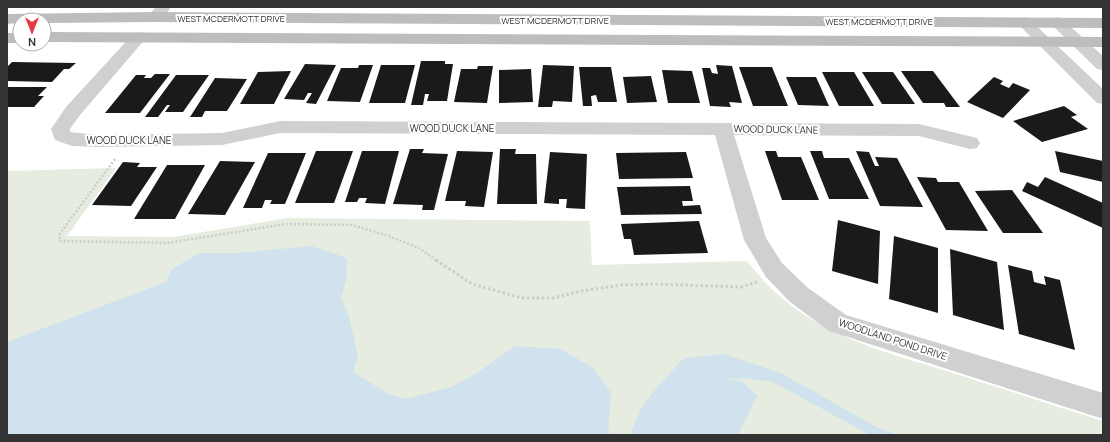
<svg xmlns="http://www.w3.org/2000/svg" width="1110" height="442" viewBox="0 0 1110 442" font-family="Manrope,sans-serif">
<rect width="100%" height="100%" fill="#fff"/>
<path fill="#e6ecdf" d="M 116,168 L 67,236 L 173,237 L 287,218 L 590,221 L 592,265 L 747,261 C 802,333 871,347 953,373 C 1003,389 1053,405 1103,421 L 1103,435 L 7,435 L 7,171 Z"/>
<path fill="#cfe2ee" d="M 311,246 L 347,258 L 346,281 L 341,298 L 348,314 L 358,355 L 353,372 L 390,395 L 405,399 L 452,387 L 477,373 L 515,346 L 561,349 L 593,368 L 611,393 L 608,433 L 628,435 L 7,435 L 7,342 L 166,282 L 171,270 L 199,253 L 236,253 Z
M 723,354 L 781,373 L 878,428 L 899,435 L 870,435 L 773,382 L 746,378 L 726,379 L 743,382 L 757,396 L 738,435 L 630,435 L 642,407 L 659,385 L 684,358 Z"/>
<path fill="#1a1a1a" d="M 421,61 L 445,61 L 445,64 L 453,64 L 447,101 L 427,101 L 429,94 L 425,94 L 423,105 L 411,105 Z
M 12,62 L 76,63 L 69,69 L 64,69 L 52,82 L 7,81 L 7,67 Z
M 305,64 L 336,65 L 316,104 L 306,103 L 312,93 L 308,93 L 304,100 L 284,99 Z
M 359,65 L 373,65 L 360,102 L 327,101 L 341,68 L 358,68 Z
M 381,65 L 415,65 L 405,103 L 369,103 Z
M 543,65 L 574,66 L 572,102 L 553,101 L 552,107 L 538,107 Z
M 716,65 L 732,66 L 742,103 L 729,102 L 731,107 L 710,106 L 702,68 L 710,68 L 712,73 L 718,74 Z
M 478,66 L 493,66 L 487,103 L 454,102 L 461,69 L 477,69 Z
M 579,67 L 611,67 L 617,102 L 598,102 L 596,95 L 591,96 L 592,106 L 583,106 Z
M 739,67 L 772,67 L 788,106 L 753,106 Z
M 531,69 L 533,102 L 499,103 L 499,70 Z
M 662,70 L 692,71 L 700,103 L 668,103 Z
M 291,71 L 274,104 L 240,104 L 258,72 Z
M 901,71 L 933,71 L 960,107 L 946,107 L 944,103 L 923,103 Z
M 822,72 L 854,72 L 874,106 L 839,106 Z
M 862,72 L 893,72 L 915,104 L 882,104 Z
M 155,74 L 170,74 L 140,113 L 105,113 L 136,75 L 146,75 L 144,78 L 151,78 Z
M 176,75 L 209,75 L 183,112 L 165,112 L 170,105 L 167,105 L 158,117 L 145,117 Z
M 651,76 L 657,102 L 627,103 L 623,77 Z
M 786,77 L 816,77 L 829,106 L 798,105 Z
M 994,77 L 1003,81 L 1000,84 L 1009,88 L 1013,83 L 1030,90 L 1003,118 L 967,102 Z
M 215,78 L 247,79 L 227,111 L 205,111 L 202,117 L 190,117 Z
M 7,87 L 47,87 L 38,96 L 44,96 L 34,107 L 7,107 Z
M 1064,106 L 1077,115 L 1071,117 L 1088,129 L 1042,142 L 1013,121 Z
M 410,149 L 424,149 L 422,153 L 448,154 L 434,210 L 422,210 L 423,205 L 393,204 Z
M 500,149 L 516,149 L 515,154 L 536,154 L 537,204 L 497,204 Z
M 316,151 L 353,151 L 334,203 L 295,203 Z
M 362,151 L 399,151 L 385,204 L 365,203 L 367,198 L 359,198 L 357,202 L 345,202 Z
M 457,151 L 493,152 L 484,207 L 465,206 L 466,201 L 445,201 Z
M 765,151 L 776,151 L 778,157 L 801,157 L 819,200 L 782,200 Z
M 810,151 L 822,151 L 824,158 L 849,158 L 869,199 L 829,199 Z
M 856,151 L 869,152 L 875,166 L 879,166 L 875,157 L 897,158 L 923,207 L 880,206 Z
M 1055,151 L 1103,161 L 1103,182 L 1060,172 Z
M 550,152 L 587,154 L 585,209 L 566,208 L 567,199 L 559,199 L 559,204 L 544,203 Z
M 686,152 L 693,178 L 619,179 L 616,153 Z
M 268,153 L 306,153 L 285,204 L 270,204 L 272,200 L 265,200 L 262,208 L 243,208 Z
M 220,161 L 255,162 L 225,215 L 188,214 Z
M 123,162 L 140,163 L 137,167 L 157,167 L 131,206 L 92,205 Z
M 167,165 L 205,165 L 175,219 L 134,219 Z
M 917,177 L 936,178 L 938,182 L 959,182 L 988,231 L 946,230 Z
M 1045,177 L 1103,203 L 1103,228 L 1022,191 L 1027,182 L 1038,187 Z
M 690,186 L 693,201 L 682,201 L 683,206 L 700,205 L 702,214 L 621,215 L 617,187 Z
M 1012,190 L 1043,233 L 1003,233 L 975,191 Z
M 838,220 L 880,231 L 878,284 L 832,271 Z
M 699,221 L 708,253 L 634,255 L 631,239 L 624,239 L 621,224 Z
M 894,236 L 938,248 L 938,313 L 889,299 Z
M 950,249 L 997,262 L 1004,330 L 953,315 Z
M 1008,265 L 1032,271 L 1034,282 L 1046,285 L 1044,276 L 1060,280 L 1075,350 L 1019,334 Z"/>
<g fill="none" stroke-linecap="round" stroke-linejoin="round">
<path stroke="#cdcdcd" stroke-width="2.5" stroke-dasharray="2 2" stroke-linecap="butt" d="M 115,159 L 61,232 L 59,236 L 60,241 L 167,243 L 286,224 L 351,225 L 386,235 L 419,248 L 437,261"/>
<path stroke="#cdcdcd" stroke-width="3" stroke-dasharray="2.5 2.5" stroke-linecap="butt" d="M 436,260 L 472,284 L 522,298 L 553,298 L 581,291 L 621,285 L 654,284 L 741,287 L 757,282"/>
<path fill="#d0d0d0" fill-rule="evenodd" d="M 156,7 L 171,7 C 166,15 160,23 150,20 L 147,17 Z
M 139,32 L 145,34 L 147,37 L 80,115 L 70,129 L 70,132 L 99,135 L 222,133 L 280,121 L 919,124 L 977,138 L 980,143 L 977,148 L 970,149 L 919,136 L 734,135 L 766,238 L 782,263 L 808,288 L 846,315 L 1103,393 L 1103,419 L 829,331 L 790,302 L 766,277 L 744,240 L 715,135 L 280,133 L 222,145 L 99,147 L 72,146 L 55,140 L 51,129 L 66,107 L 133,34 Z"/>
<path fill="#d0d0d0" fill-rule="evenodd" d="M 1024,17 L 1029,19 L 1103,89 L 1103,104 L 1097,103 L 1016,22 L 1019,19 Z
M 1057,17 L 1062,19 L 1103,56 L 1103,70 L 1097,69 L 1052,25 L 1049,22 L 1052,19 Z"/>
<path fill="#bdbdbd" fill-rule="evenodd" d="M 155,12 L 1103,18 L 1103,28 L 155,22 L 44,23 L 44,20 L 20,20 L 20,23 L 7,24 L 7,14 Z
M 44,32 L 1103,37 L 1103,47 L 44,42 Z
M 7,33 L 20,33 L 20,43 L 7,43 Z"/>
</g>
<g text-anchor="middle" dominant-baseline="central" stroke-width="4" stroke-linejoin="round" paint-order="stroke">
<g font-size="9" fill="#333" stroke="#fff">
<text x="231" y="18">WEST MCDERMOTT DRIVE</text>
<text x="555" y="20">WEST MCDERMOTT DRIVE</text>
<text x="879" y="21">WEST MCDERMOTT DRIVE</text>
</g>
<g font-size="10" fill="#333" stroke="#fff">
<text x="452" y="128">WOOD DUCK LANE</text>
<text transform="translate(776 129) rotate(1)">WOOD DUCK LANE</text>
<text x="129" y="140">WOOD DUCK LANE</text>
<text transform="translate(893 339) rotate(18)">WOODLAND POND DRIVE</text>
</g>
</g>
<rect width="1110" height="442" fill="none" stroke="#333333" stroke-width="16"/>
<g transform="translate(32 32) rotate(180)"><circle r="19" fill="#ffffff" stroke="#adadad"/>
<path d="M0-3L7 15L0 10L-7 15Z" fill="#e63946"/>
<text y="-6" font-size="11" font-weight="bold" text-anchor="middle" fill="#333333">N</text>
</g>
</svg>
